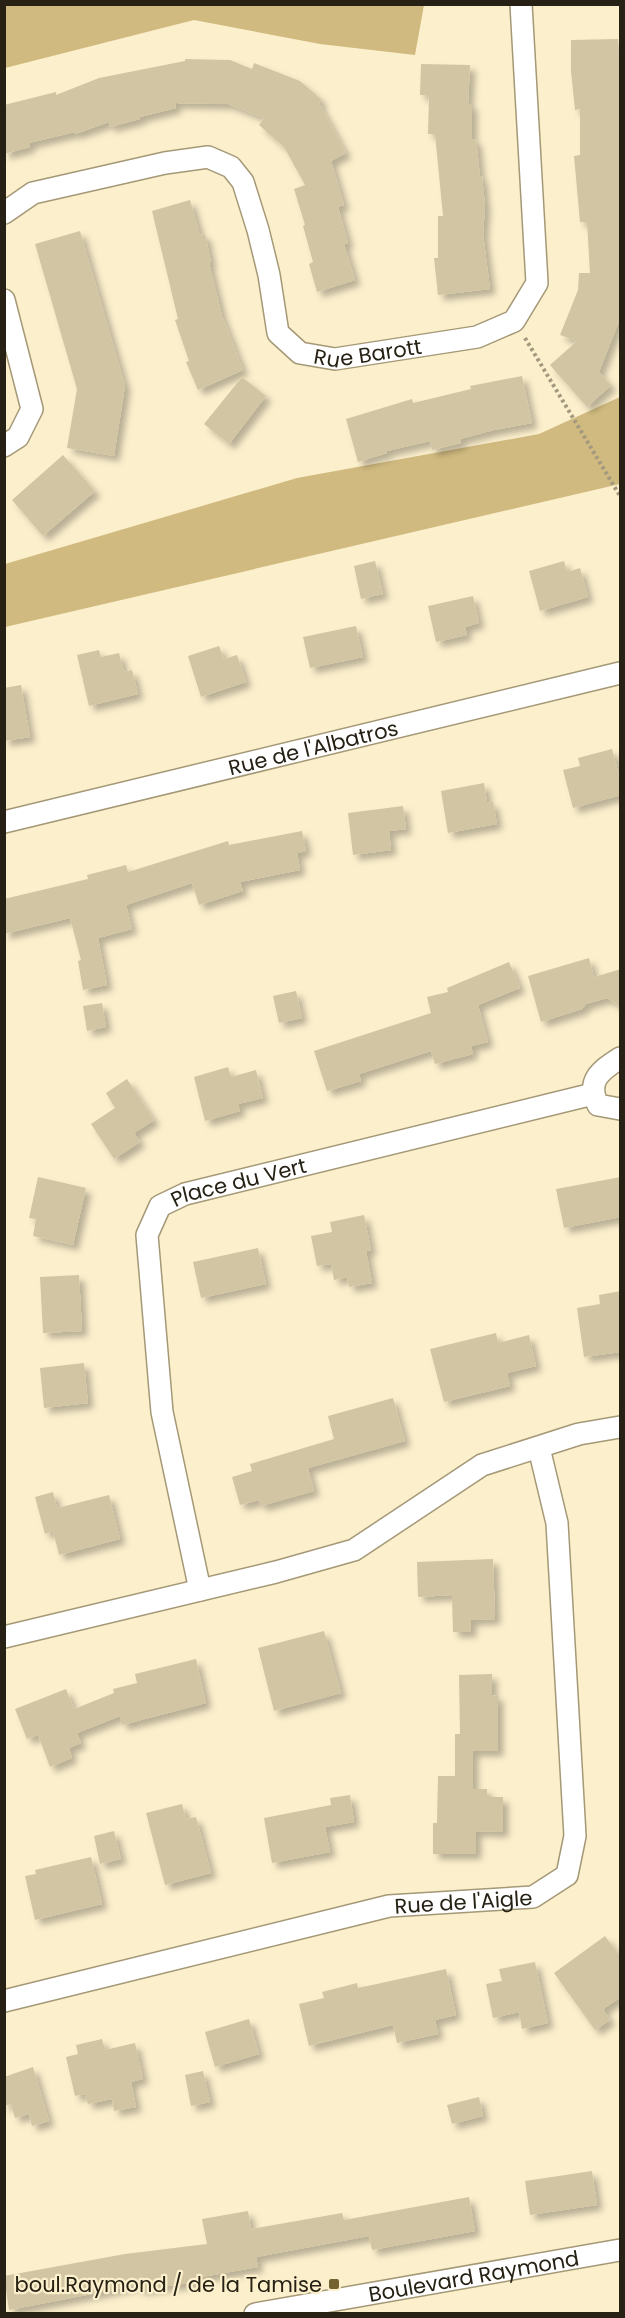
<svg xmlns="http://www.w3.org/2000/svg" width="625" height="2318" viewBox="0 0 625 2318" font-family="Poppins,sans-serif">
<defs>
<filter id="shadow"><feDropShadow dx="5.5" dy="5.5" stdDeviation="3" flood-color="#0004"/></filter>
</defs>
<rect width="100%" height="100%" fill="#fcefcc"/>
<path fill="#d0ba7f" d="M 5,4 L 424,4 L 424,5 L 415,55 L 320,44 L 194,20 L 5,68 Z
M 620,397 L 620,484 L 5,627 L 5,564 L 297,478 L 539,434 Z"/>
<path fill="#d2c5a3" filter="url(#shadow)" d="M 618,39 L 621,85 L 621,316 L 599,372 L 611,385 L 587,407 L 550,365 L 577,341 L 560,335 L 578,290 L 579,273 L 590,273 L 587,222 L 580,222 L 574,156 L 580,155 L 580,109 L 575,110 L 571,71 L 571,40 Z
M 185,59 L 230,60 L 252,69 L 254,63 L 300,81 L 322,100 L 319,103 L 346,153 L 331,161 L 344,205 L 338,207 L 348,243 L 344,244 L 355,280 L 317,292 L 309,264 L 313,262 L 303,226 L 305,225 L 294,189 L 305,185 L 284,147 L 259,125 L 264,118 L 228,104 L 175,103 L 176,108 L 140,117 L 140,119 L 110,127 L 109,122 L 75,134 L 75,132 L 29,143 L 30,147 L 4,154 L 4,105 L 56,92 L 56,95 L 99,78 L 185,61 Z
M 421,64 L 470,65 L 468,104 L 472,104 L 472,140 L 476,139 L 480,177 L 482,176 L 485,207 L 483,234 L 490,289 L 438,295 L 434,258 L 438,258 L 438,216 L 443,216 L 435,134 L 428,134 L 429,96 L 420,95 Z
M 190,200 L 200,235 L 205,234 L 211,263 L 209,263 L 222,316 L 243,370 L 198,390 L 186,362 L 189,361 L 175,320 L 178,319 L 152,211 Z
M 80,231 L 125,386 L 114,456 L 67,448 L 77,389 L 35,244 Z
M 522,376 L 532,423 L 494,430 L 460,439 L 461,443 L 432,450 L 430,441 L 387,451 L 387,453 L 358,462 L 346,419 L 412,399 L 413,403 L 471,389 L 470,386 Z
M 242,377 L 266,396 L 229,444 L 204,424 Z
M 63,455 L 95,491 L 43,536 L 12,500 Z
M 375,561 L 383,594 L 361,599 L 354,566 Z
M 564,561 L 567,572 L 580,568 L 588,597 L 540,611 L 529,571 Z
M 473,596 L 479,623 L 465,627 L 467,635 L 436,642 L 428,606 Z
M 356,626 L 363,657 L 310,668 L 303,637 Z
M 219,646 L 224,659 L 237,655 L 246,682 L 201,697 L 188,656 Z
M 99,650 L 101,657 L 119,653 L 124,672 L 132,670 L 138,694 L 89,706 L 77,655 Z
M 21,685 L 30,737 L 4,741 L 4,688 Z
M 612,749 L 621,783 L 621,795 L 573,808 L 563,770 L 580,766 L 578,758 Z
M 484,783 L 487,803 L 493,802 L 497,824 L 448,833 L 441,791 Z
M 403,806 L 406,829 L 389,831 L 391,850 L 353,855 L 348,813 Z
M 302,831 L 306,851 L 297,853 L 300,870 L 240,882 L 243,891 L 199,905 L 192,883 L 126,905 L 132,929 L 98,938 L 107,985 L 83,990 L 78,961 L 81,960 L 70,918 L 4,934 L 4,899 L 88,879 L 87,875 L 126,865 L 128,872 L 228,841 L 229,845 Z
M 589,958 L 594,977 L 621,969 L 621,1007 L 607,998 L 586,1004 L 582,1009 L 541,1022 L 528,976 Z
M 509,962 L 520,988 L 478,1005 L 488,1042 L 471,1046 L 473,1054 L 435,1064 L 431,1051 L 359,1074 L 361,1081 L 327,1091 L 314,1051 L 431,1013 L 427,997 L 448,992 L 447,988 Z
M 296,991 L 302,1018 L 279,1023 L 273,996 Z
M 102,1003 L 106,1027 L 87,1031 L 83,1006 Z
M 228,1067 L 231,1077 L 256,1070 L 263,1098 L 238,1104 L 240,1111 L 205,1121 L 194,1077 Z
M 127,1079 L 154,1120 L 134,1133 L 140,1142 L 114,1159 L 91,1124 L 115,1108 L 106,1093 Z
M 38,1177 L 86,1188 L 73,1245 L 33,1236 L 36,1219 L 29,1218 Z
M 621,1177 L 621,1217 L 564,1228 L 556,1189 Z
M 364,1215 L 371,1250 L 366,1251 L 372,1283 L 349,1287 L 347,1277 L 334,1280 L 331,1264 L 317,1266 L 311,1236 L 332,1232 L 330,1222 Z
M 258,1248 L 266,1284 L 201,1298 L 193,1262 Z
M 79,1275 L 82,1331 L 43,1333 L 40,1277 Z
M 621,1291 L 621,1352 L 584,1357 L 577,1308 L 600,1304 L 599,1295 Z
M 496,1333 L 498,1343 L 529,1335 L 536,1366 L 507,1373 L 510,1386 L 444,1402 L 430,1349 Z
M 84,1363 L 88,1403 L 44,1408 L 40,1368 Z
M 393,1398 L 405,1441 L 308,1468 L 314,1491 L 261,1506 L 259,1500 L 240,1505 L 232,1477 L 252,1471 L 250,1464 L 334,1439 L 328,1416 Z
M 53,1492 L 57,1508 L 109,1495 L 120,1539 L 59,1555 L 53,1531 L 45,1534 L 35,1497 Z
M 493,1559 L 495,1619 L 471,1620 L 471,1632 L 453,1632 L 452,1595 L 418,1597 L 417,1562 Z
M 324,1631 L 341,1693 L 274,1711 L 258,1648 Z
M 196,1659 L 206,1703 L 122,1725 L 120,1716 L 77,1733 L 81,1743 L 69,1748 L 72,1758 L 50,1767 L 38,1735 L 27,1739 L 15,1709 L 66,1689 L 74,1709 L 114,1693 L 113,1689 L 137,1683 L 135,1674 Z
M 492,1674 L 492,1696 L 498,1695 L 498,1751 L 473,1751 L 473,1789 L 487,1789 L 487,1797 L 503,1797 L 503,1832 L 476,1831 L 476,1854 L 433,1854 L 433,1823 L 437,1823 L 438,1776 L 455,1776 L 455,1734 L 460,1734 L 459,1675 Z
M 350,1795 L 354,1822 L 325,1827 L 330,1852 L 272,1863 L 264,1818 L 331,1805 L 330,1798 Z
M 182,1804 L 186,1819 L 196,1817 L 211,1873 L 165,1885 L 146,1813 Z
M 114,1831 L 121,1859 L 100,1864 L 94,1836 Z
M 91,1857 L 102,1904 L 35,1920 L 25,1876 L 36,1874 L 35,1870 Z
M 605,1936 L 621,1957 L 621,1997 L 603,2009 L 610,2020 L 595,2030 L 554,1973 Z
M 535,1962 L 548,2023 L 522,2029 L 519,2012 L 493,2018 L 486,1984 L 502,1981 L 499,1969 Z
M 446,1969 L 456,2015 L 435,2020 L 438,2034 L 397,2043 L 393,2025 L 309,2046 L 299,2004 L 324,1998 L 322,1992 L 357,1983 L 358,1988 Z
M 249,2019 L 259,2054 L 215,2067 L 205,2032 Z
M 102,2039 L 105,2050 L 135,2043 L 143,2079 L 131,2082 L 136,2107 L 114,2111 L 112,2099 L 88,2104 L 85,2094 L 75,2096 L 66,2057 L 78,2054 L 76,2045 Z
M 33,2067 L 49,2121 L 32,2126 L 29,2114 L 15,2118 L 11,2104 L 4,2106 L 4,2077 Z
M 203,2071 L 210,2102 L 191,2106 L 185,2075 Z
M 479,2097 L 483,2116 L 452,2124 L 447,2105 Z
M 592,2171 L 597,2205 L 530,2215 L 525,2181 Z
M 469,2197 L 475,2231 L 372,2250 L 369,2236 L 256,2257 L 258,2267 L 196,2278 L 196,2282 L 139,2290 L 138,2285 L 9,2310 L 4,2276 L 125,2254 L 207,2244 L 202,2219 L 248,2211 L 251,2229 L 342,2213 L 344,2220 Z"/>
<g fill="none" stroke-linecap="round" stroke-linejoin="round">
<defs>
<g id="street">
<path id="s1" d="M 4,213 L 33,193 L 165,163 L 208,157 L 231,167 L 243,182 L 258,230 L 269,275 L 278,333 L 300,353 L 335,359 L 477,337 L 514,321 L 537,283 L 521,4"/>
<path d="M 4,300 L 32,409 L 18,437 L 4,446"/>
<path id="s2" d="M 4,822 L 620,673"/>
<path d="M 620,1058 C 600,1071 586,1081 598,1105 L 620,1109"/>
<path id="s3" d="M 200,1590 L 162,1412 L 147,1235 L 160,1206 L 185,1194 L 593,1094"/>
<path d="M 4,1637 L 276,1572 L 354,1550 L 482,1465 L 579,1434 L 620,1427"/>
<path id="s4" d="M 4,2001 L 389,1906 L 533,1897 L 567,1875 L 575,1836 L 557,1523 L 539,1448"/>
<path id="s5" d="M 255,2314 L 620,2250"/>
</g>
</defs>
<use href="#street" stroke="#a49877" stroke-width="24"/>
<path stroke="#a3997f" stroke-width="4" stroke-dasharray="3 3" stroke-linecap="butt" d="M 525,338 L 620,496"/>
<use href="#street" stroke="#fff" stroke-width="21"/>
</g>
<rect fill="#746331" stroke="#fcefcc" stroke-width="2" x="328" y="2278" width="12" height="12" rx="3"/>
<g text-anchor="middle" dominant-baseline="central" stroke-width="4.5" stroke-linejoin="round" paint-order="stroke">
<g font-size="21" fill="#262114" stroke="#fcefcc">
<text stroke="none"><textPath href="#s1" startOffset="512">Rue Barott</textPath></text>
<text stroke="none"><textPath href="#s2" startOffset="318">Rue de l'Albatros</textPath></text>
<text stroke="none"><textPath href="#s3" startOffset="474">Place du Vert</textPath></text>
<text stroke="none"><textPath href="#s4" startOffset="471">Rue de l'Aigle</textPath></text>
<text stroke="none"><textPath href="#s5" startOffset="222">Boulevard Raymond</textPath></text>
</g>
<g font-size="21" fill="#262114" stroke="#fcefcc" text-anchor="end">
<text x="322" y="2284">boul.Raymond / de la Tamise</text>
</g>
</g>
<rect width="625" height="2318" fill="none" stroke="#262114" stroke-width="12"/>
</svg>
